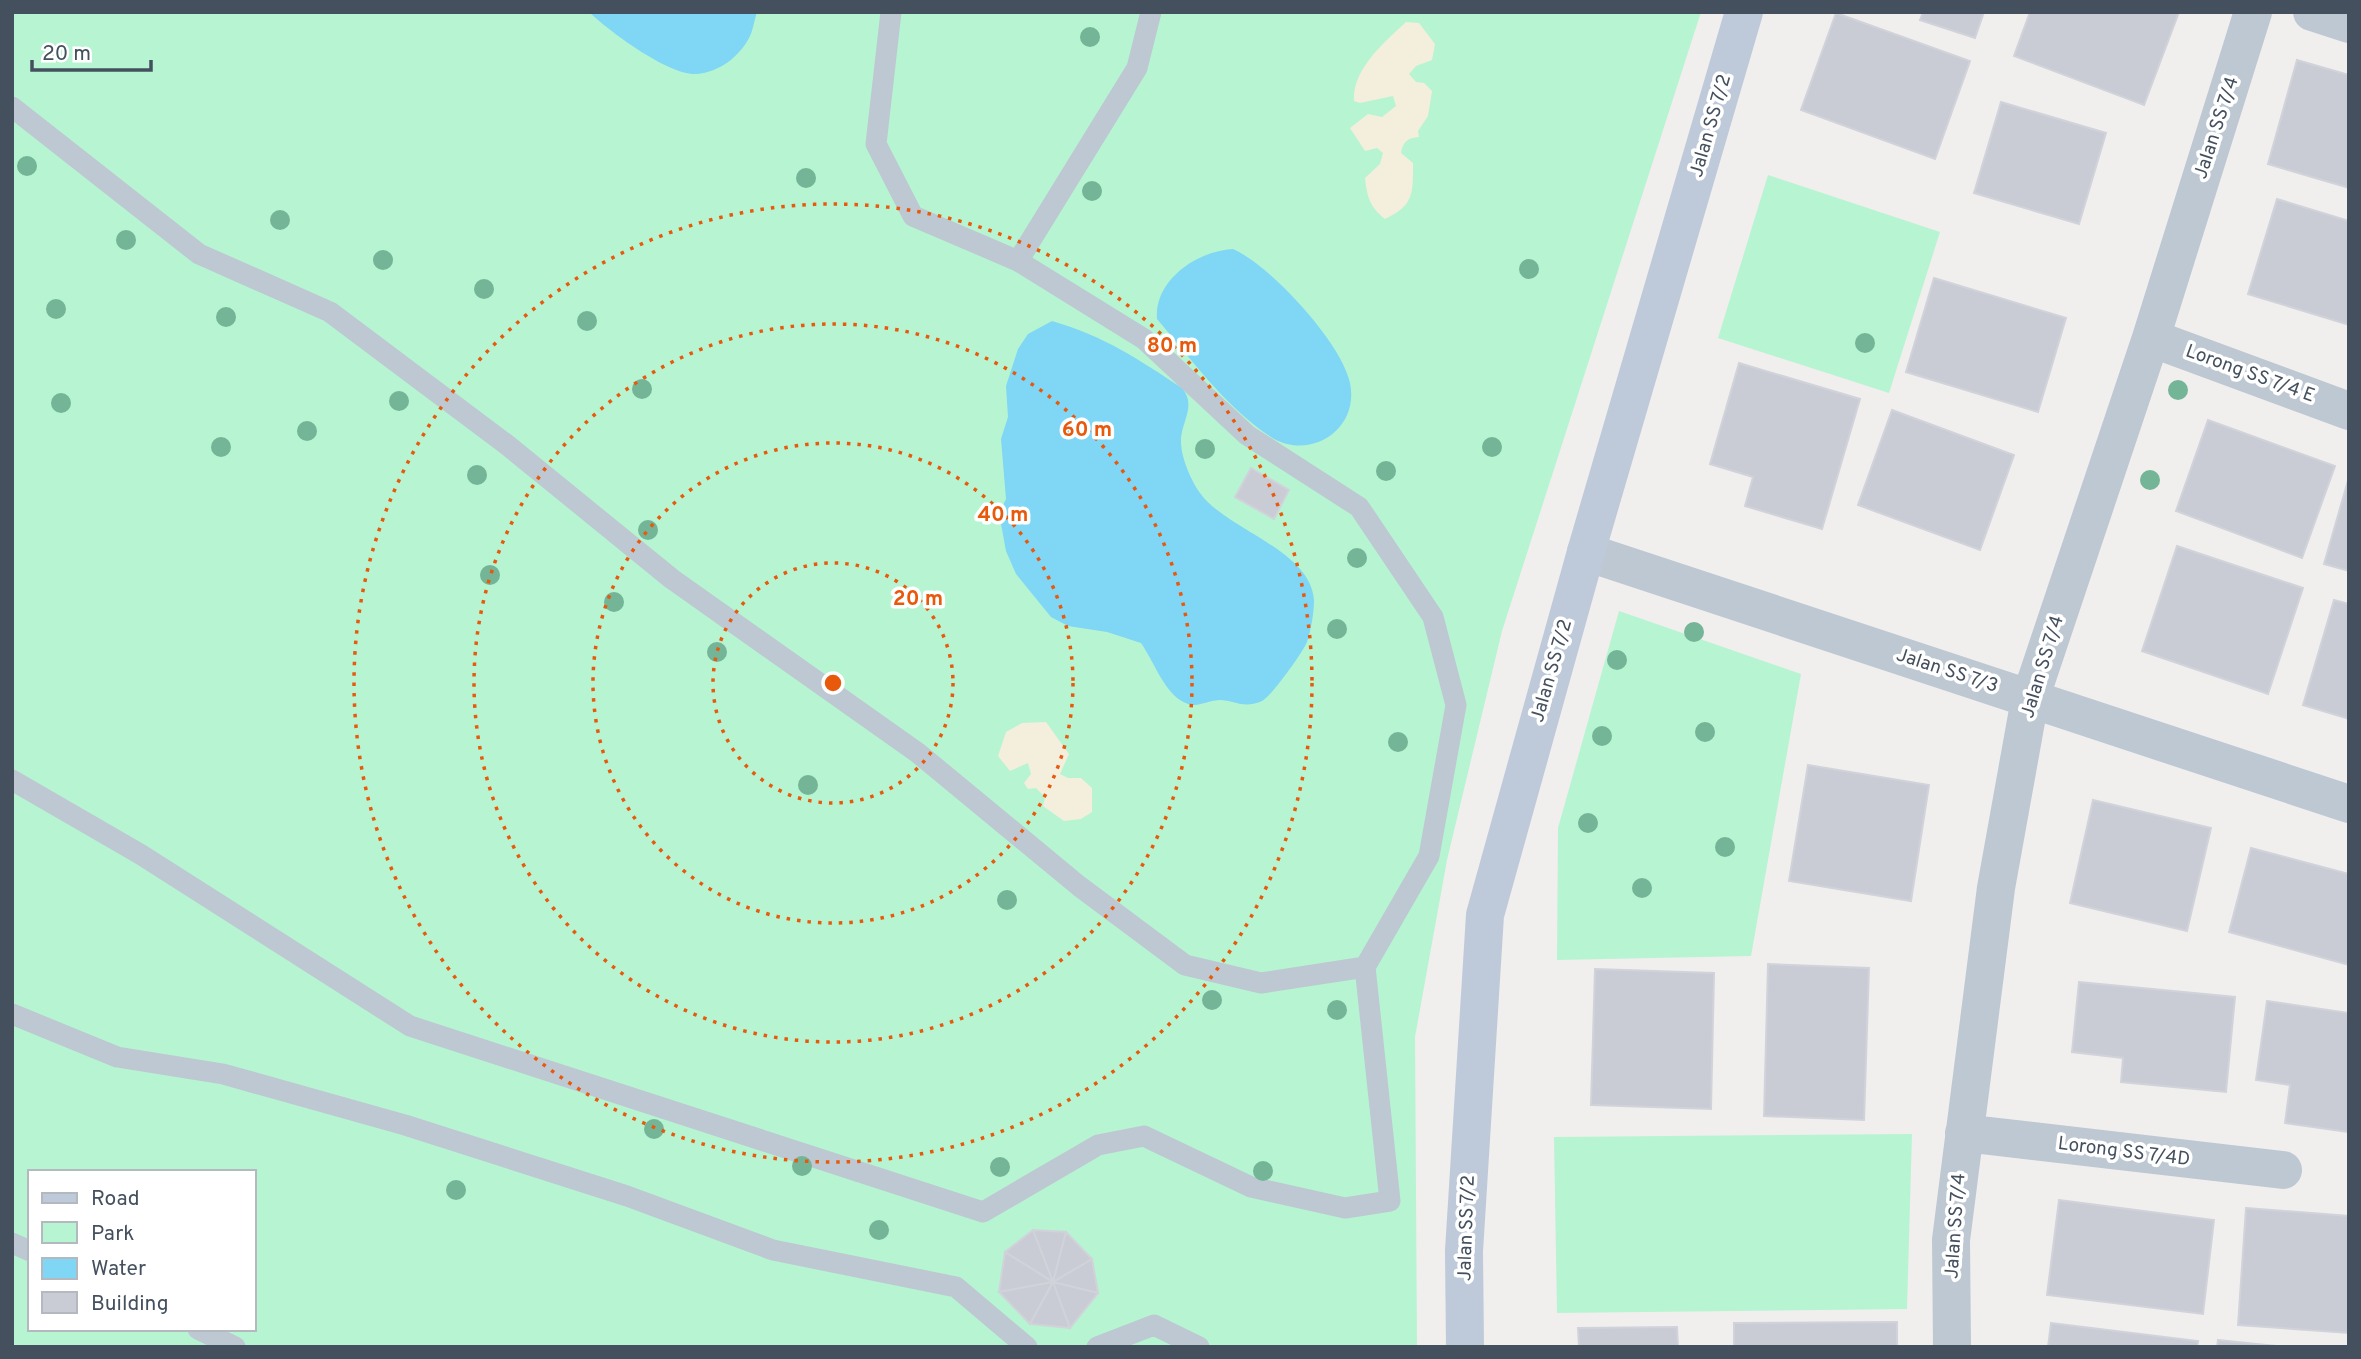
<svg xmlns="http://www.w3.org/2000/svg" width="2361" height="1359" viewBox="0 0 2361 1359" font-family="Overpass,sans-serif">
<rect width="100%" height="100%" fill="#f1eeee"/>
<path fill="#b7f4d2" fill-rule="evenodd" d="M 12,12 L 1701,12 L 1502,631 L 1447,860 L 1415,1037 L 1417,1347 L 12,1347 ZM 30,1172 L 254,1172 L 254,1329 L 30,1329 Z
M 1768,175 L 1940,232 L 1889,393 L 1718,338 Z
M 1619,611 L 1801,674 L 1751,956 L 1557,960 L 1558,828 Z
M 1912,1134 L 1907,1309 L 1557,1313 L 1554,1137 Z"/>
<path fill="#f4eedd" d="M 1406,22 L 1419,23 L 1435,44 L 1432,60 L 1416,66 L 1409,74 L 1416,82 L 1424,83 L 1432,91 L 1428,116 L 1418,131 L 1419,137 C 1408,138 1403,141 1401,153 L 1413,163 C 1413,193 1414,206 1385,219 C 1370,207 1367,197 1365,178 L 1380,164 L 1383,153 L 1377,148 L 1365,151 L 1350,128 L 1368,114 L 1382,117 L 1396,106 L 1393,96 L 1360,103 L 1354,101 C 1352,69 1385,42 1406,22 Z
M 1046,722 L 1069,754 L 1060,774 L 1068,778 L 1081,778 L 1092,788 L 1092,812 L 1081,819 L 1064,821 L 1043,806 L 1045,797 L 1036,788 L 1028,789 L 1024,783 L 1031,774 L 1028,763 L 1010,771 L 998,756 L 1006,732 L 1022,723 Z"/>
<path fill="#7fd6f5" d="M 589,12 L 757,12 C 754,21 753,31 749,38 C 739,57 719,72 697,74 C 669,76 609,31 589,12 Z
M 1233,249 C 1270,265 1342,343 1350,383 C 1360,431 1307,463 1268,435 C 1224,405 1191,359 1157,319 C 1154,280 1197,251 1233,249 Z
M 1052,321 C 1104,336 1138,359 1182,388 C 1196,405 1183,419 1181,438 C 1180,455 1190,479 1200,493 C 1225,529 1311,550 1314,600 C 1314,613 1311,630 1307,642 C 1303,652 1271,697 1262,701 C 1243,709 1237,701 1221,700 C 1205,700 1196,711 1180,700 C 1163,689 1153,660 1141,643 L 1107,632 L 1068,626 L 1051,617 L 1016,574 L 1006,551 L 999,513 L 1006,499 L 1001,439 L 1008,417 L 1006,386 L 1018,349 L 1028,334 Z"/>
<path fill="#c9ccd4" stroke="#d1d3da" stroke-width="2" d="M 1923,12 L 1984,12 L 1975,38 L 1920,20 Z
M 2030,12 L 2179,12 L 2144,105 L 2014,56 Z
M 1836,13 L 1970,61 L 1935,159 L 1801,110 Z
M 2297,60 L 2349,75 L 2349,188 L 2268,164 Z
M 2001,102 L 2106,133 L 2079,224 L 1974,193 Z
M 2277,199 L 2349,221 L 2349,325 L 2248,294 Z
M 1934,278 L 2066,318 L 2038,412 L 1906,372 Z
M 1739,363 L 1860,399 L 1822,529 L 1745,506 L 1753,477 L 1710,464 Z
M 1892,410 L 2014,455 L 1980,550 L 1858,505 Z
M 2208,420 L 2335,466 L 2302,558 L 2176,511 Z
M 1251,468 L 1289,490 L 1274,519 L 1235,497 Z
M 2349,477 L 2349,571 L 2324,564 Z
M 2177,546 L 2303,588 L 2268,694 L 2142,651 Z
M 2334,600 L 2349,604 L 2349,719 L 2303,705 Z
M 1808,765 L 1929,785 L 1911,901 L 1789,881 Z
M 2093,800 L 2211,828 L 2187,931 L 2070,903 Z
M 2251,848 L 2349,874 L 2349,965 L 2229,932 Z
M 1768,964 L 1869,968 L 1864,1120 L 1764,1116 Z
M 1595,969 L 1714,973 L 1711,1109 L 1591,1105 Z
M 2079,982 L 2235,997 L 2226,1092 L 2121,1082 L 2123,1058 L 2072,1052 Z
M 2267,1001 L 2349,1013 L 2349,1132 L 2285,1123 L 2290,1085 L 2256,1080 Z
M 2059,1200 L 2214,1220 L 2203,1314 L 2047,1295 Z
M 2246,1208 L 2349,1216 L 2349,1333 L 2238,1325 Z
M 1033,1230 L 1066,1232 L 1053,1282 Z
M 1033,1230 L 1053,1282 L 1005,1252 Z
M 1066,1232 L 1092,1259 L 1053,1282 Z
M 1005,1252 L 1053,1282 L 999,1292 Z
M 1092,1259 L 1098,1293 L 1053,1282 Z
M 1053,1282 L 1030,1324 L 999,1292 Z
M 1053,1282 L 1070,1328 L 1030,1324 Z
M 1053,1282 L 1098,1293 L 1070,1328 Z
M 1897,1322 L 1897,1347 L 1734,1347 L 1734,1323 Z
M 2051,1323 L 2198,1341 L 2197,1347 L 2048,1347 Z
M 1677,1327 L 1678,1347 L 1579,1347 L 1578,1328 Z
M 2218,1340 L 2286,1347 L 2217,1347 Z"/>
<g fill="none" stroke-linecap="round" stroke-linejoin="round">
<path stroke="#bdc8d2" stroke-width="21" d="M 12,107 L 199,254 L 330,312 L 506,444 L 672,579 L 918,753 L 1079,886 L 1185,965 L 1261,983 L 1365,967 L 1429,856 L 1456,705 L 1433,617 L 1359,507 L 1247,435 L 1144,339 L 1018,261 L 913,216 L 876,144 L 891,12
M 1018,261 L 1137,68 L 1151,12
M 12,780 L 140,854 L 410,1026 L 983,1212 L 1098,1145 L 1144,1136 L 1251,1187 L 1345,1208 L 1390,1201 L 1365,967
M 12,1014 L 117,1057 L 223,1074 L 405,1125 L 627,1196 L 773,1250 L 956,1287 L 1027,1347
M 12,1243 L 30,1251
M 198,1329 L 235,1347
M 1097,1347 L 1154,1325 L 1199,1347"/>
<path stroke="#bdc8d2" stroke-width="38" d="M 2312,12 L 2349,24
M 2151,338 L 2349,411
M 1586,552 L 2349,804
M 1964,1133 L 2283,1170
M 1952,1347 L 1951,1240 L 1996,888 L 2030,699 L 2151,338 L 2253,12"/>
<path stroke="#becad9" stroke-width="38" d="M 1465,1347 L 1464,1251 L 1485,915 L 1586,552 L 1744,12"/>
</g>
<g fill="#74b597">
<circle cx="1090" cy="37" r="10"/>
<circle cx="27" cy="166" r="10"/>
<circle cx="806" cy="178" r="10"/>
<circle cx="1092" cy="191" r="10"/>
<circle cx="280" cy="220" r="10"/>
<circle cx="126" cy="240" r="10"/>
<circle cx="383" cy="260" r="10"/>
<circle cx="1529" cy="269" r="10"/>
<circle cx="484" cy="289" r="10"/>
<circle cx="56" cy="309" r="10"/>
<circle cx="226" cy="317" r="10"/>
<circle cx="587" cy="321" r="10"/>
<circle cx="1865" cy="343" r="10"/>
<circle cx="642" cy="389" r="10"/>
<circle cx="2178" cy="390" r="10"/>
<circle cx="399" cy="401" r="10"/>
<circle cx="61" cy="403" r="10"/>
<circle cx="307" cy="431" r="10"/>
<circle cx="221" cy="447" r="10"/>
<circle cx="1492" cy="447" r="10"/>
<circle cx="1205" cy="449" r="10"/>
<circle cx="1386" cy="471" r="10"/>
<circle cx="477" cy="475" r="10"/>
<circle cx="2150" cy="480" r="10"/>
<circle cx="648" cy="530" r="10"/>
<circle cx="1357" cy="558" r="10"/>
<circle cx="490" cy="575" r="10"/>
<circle cx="614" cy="602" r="10"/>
<circle cx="1337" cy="629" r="10"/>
<circle cx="1694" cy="632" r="10"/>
<circle cx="717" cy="652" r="10"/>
<circle cx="1617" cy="660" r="10"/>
<circle cx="1705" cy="732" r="10"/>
<circle cx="1602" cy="736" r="10"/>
<circle cx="1398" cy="742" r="10"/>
<circle cx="808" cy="785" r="10"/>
<circle cx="1588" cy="823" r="10"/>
<circle cx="1725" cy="847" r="10"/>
<circle cx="1642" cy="888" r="10"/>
<circle cx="1007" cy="900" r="10"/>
<circle cx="1212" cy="1000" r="10"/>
<circle cx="1337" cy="1010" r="10"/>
<circle cx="654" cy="1129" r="10"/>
<circle cx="802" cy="1166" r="10"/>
<circle cx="1000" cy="1167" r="10"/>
<circle cx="1263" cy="1171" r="10"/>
<circle cx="456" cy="1190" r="10"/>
<circle cx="879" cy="1230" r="10"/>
</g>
<g fill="none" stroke="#e8590c" stroke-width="3.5" stroke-dasharray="3.5 7">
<circle cx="833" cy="683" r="120"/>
<circle cx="833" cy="683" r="240"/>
<circle cx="833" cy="683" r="359"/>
<circle cx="833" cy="683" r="479"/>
</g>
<g text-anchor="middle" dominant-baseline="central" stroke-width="7" stroke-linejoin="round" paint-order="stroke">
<g font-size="19" fill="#44505e" stroke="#fff">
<text transform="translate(1711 126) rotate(-74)">Jalan SS 7/2</text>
<text transform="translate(2217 128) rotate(-72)">Jalan SS 7/4</text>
<text transform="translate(2250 374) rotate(20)">Lorong SS 7/4 E</text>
<text transform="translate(2043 667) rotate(-73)">Jalan SS 7/4</text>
<text transform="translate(1552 671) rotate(-74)">Jalan SS 7/2</text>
<text transform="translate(1947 671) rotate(18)">Jalan SS 7/3</text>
<text transform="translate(2124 1152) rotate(7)">Lorong SS 7/4D</text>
<text transform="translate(1956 1226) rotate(-86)">Jalan SS 7/4</text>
<text transform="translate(1467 1228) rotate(-88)">Jalan SS 7/2</text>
</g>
</g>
<circle cx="833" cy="683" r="10" fill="#e8590c" stroke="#fff" stroke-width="3.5"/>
<g font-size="21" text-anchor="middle" font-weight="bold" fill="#e8590c" stroke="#fff" stroke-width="7" stroke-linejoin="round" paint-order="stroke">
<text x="1172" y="352">80 m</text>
<text x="1087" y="436">60 m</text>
<text x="1003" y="521">40 m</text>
<text x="918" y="605">20 m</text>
</g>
<rect width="2361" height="1359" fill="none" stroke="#44505e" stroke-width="28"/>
<rect x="28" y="1170" width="228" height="161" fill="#ffffff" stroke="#b4b9bf" stroke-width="2"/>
<rect x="42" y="1193" width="35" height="10" fill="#becad9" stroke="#b4b9bf" stroke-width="2"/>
<text x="91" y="1205" font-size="21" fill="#44505e">Road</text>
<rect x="42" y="1222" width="35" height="21" fill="#b7f4d2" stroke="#b4b9bf" stroke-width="2"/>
<text x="91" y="1240" font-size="21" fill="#44505e">Park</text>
<rect x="42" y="1258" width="35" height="21" fill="#7fd6f5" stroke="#b4b9bf" stroke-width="2"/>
<text x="91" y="1275" font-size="21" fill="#44505e">Water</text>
<rect x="42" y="1292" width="35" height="21" fill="#c9ccd4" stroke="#b4b9bf" stroke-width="2"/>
<text x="91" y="1310" font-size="21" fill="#44505e">Building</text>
<path d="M32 60v10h119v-10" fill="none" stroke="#44505e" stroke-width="3.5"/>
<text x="42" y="60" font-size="21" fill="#44505e" stroke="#ffffff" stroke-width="5" paint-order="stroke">20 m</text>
</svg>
